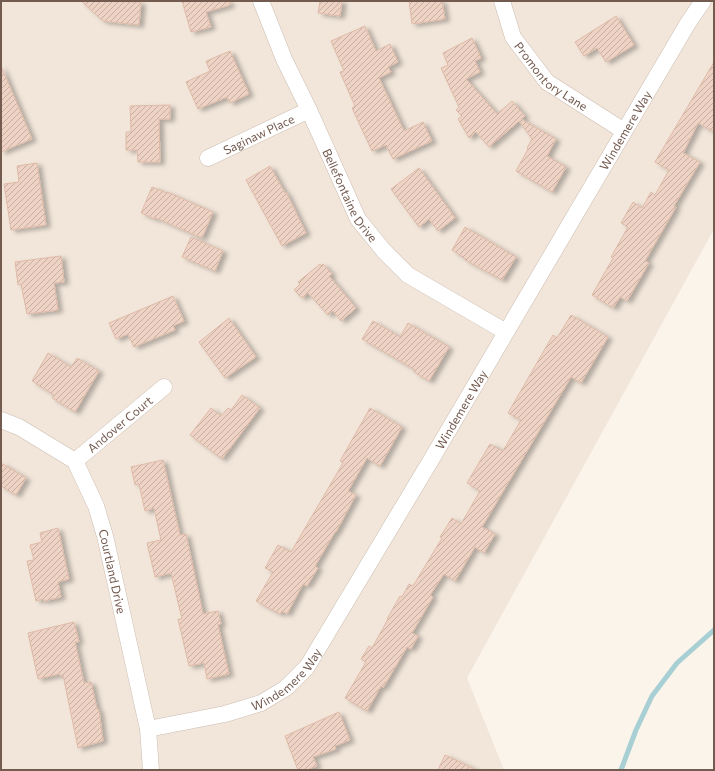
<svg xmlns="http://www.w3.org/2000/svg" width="715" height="771" viewBox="0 0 715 771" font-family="Commissioner,sans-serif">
<defs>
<pattern id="building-hatch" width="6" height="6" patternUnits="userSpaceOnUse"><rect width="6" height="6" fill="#eed3c5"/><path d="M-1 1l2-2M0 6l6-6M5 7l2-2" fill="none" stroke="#c5aea2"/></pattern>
<filter id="shadow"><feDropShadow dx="4.5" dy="2.5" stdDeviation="2" flood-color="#0004"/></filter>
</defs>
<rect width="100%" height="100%" fill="#fbf4eb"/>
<path fill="#f2e6da" d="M 1,1 L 714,1 L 714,229 L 467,678 L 504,770 L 1,770 Z"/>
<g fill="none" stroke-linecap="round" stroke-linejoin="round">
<path stroke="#a8cfd4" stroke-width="5" d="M 621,770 L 636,730 L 652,696 L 677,663 L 714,630"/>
</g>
<path fill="url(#building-hatch)" stroke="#dfbaa7" filter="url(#shadow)" d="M 81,1 L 141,2 L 139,25 L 103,21 Z
M 182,1 L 229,1 L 230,5 L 206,12 L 211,27 L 191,32 Z
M 320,1 L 342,1 L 340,16 L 318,13 Z
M 409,1 L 442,1 L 445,19 L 412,24 Z
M 616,16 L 634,45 L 606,62 L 597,48 L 584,56 L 575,42 Z
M 365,26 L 376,51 L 390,44 L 398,62 L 388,67 L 391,72 L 379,78 L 404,131 L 423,122 L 432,141 L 393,159 L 386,145 L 372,151 L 352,108 L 355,106 L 340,72 L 344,71 L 331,41 Z
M 472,38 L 481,58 L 475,61 L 480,72 L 466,79 L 497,114 L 512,101 L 525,116 L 521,119 L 556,139 L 547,156 L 566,167 L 552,192 L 516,171 L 528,149 L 527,148 L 532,139 L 519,121 L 489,147 L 476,132 L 469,138 L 458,119 L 462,116 L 456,110 L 459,107 L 441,68 L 448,65 L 443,53 Z
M 230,51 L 249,94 L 230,103 L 227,97 L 198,109 L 186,82 L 210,71 L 206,61 Z
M 714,62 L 714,132 L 698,123 L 683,153 L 700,162 L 674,206 L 676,207 L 645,261 L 649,263 L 627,301 L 620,297 L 613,308 L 592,295 L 613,258 L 611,257 L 628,227 L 621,223 L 633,202 L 642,208 L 651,192 L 655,195 L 669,170 L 655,162 Z
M 1,66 L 32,139 L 1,152 Z
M 170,105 L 170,119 L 159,119 L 160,162 L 138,162 L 137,150 L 126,150 L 126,132 L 131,132 L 130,106 Z
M 37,163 L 46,225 L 11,230 L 4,184 L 19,182 L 17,166 Z
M 270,166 L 285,193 L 286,192 L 306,233 L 282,246 L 246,180 Z
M 419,168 L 455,218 L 438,231 L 429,219 L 419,227 L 391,189 Z
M 152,187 L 167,193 L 167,192 L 213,212 L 202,238 L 156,218 L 155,219 L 141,213 Z
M 465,227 L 516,257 L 502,280 L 465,260 L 466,259 L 452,250 Z
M 191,237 L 223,251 L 215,271 L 182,257 Z
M 61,256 L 64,282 L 54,283 L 58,310 L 27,314 L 21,284 L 18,285 L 15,262 Z
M 320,264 L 321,266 L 323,264 L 332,274 L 329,276 L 356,308 L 341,321 L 333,311 L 328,315 L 308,293 L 302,298 L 294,290 L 300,284 L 298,282 Z
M 173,296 L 184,321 L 173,326 L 175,330 L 134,347 L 128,334 L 116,339 L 109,323 Z
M 571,315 L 608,337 L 581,383 L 571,377 L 482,527 L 495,534 L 484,553 L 475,547 L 455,581 L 444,574 L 430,595 L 433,597 L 412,633 L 418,636 L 411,649 L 407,647 L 383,688 L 381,686 L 367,711 L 345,698 L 366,662 L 361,659 L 369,646 L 372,648 L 388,619 L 387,619 L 400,596 L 402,597 L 409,584 L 413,586 L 442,538 L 440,537 L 452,518 L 461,524 L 480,491 L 467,483 L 490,444 L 503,451 L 521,420 L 508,413 L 553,335 L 557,338 Z
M 229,318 L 256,357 L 225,378 L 199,342 Z
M 373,321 L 400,337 L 408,323 L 449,347 L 429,381 L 414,372 L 415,370 L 362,339 Z
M 48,353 L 71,367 L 77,358 L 99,371 L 75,412 L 52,398 L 54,395 L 32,381 Z
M 242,395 L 260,408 L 222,459 L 190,435 L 211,408 L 221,416 L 228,408 L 231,410 Z
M 370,408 L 402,427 L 380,466 L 367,458 L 348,491 L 356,495 L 336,532 L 335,532 L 315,566 L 318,568 L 307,586 L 303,584 L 287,614 L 282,611 L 280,614 L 256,601 L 273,572 L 265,568 L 278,545 L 291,552 L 343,463 L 340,461 Z
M 163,460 L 180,535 L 186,534 L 203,614 L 218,611 L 221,624 L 218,625 L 229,674 L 207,679 L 204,663 L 189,666 L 178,619 L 182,619 L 171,573 L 155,577 L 147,543 L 161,540 L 154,508 L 145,511 L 139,484 L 135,485 L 131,467 Z
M 1,463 L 26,478 L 16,495 L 1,486 Z
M 58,528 L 69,579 L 58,582 L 61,597 L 44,601 L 43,599 L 36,601 L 27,561 L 34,560 L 30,545 L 42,542 L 40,533 Z
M 74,622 L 79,642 L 75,642 L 84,683 L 91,682 L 97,709 L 99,710 L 103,741 L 78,748 L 63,675 L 59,675 L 59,674 L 38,679 L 28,633 Z
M 339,712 L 350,740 L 335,746 L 336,749 L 313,757 L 317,766 L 307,770 L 298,770 L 285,736 Z
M 445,755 L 477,770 L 438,770 Z"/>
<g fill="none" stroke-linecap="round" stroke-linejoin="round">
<defs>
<g id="minor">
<path id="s1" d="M 261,1 L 284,59 L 309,110 L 358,219 L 384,251 L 408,275 L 506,332"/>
<path id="s2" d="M 502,1 L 513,37 L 547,82 L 624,131"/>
<path id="s3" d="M 208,158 L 309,110"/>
<path id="s4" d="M 1,420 L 19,427 L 75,461 L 96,506 L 105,536 L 148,729 L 151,770"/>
<path id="s5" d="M 75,461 L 164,387"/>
<path id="s6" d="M 148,729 L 225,714 L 261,703 L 286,688 L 307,667 L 431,460 L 688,23 L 703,1"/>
</g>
</defs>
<use href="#minor" stroke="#ccbcb1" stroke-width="17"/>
<use href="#minor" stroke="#fff" stroke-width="16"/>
</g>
<g text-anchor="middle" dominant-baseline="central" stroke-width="3" stroke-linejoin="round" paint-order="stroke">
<g font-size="12" fill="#745b50" stroke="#fef8f1">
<text stroke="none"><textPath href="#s2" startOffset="93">Promontory Lane</textPath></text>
<text stroke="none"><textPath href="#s6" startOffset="799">Windemere Way</textPath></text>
<text stroke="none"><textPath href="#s3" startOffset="56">Saginaw Place</textPath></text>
<text stroke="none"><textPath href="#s1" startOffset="214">Bellefontaine Drive</textPath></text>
<text stroke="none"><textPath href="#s6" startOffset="475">Windemere Way</textPath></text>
<text stroke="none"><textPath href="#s5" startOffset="58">Andover Court</textPath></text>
<text stroke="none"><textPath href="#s4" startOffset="202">Courtland Drive</textPath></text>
<text stroke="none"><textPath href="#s6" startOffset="151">Windemere Way</textPath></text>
</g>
</g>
<rect width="715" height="771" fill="none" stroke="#745b50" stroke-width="4"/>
</svg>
